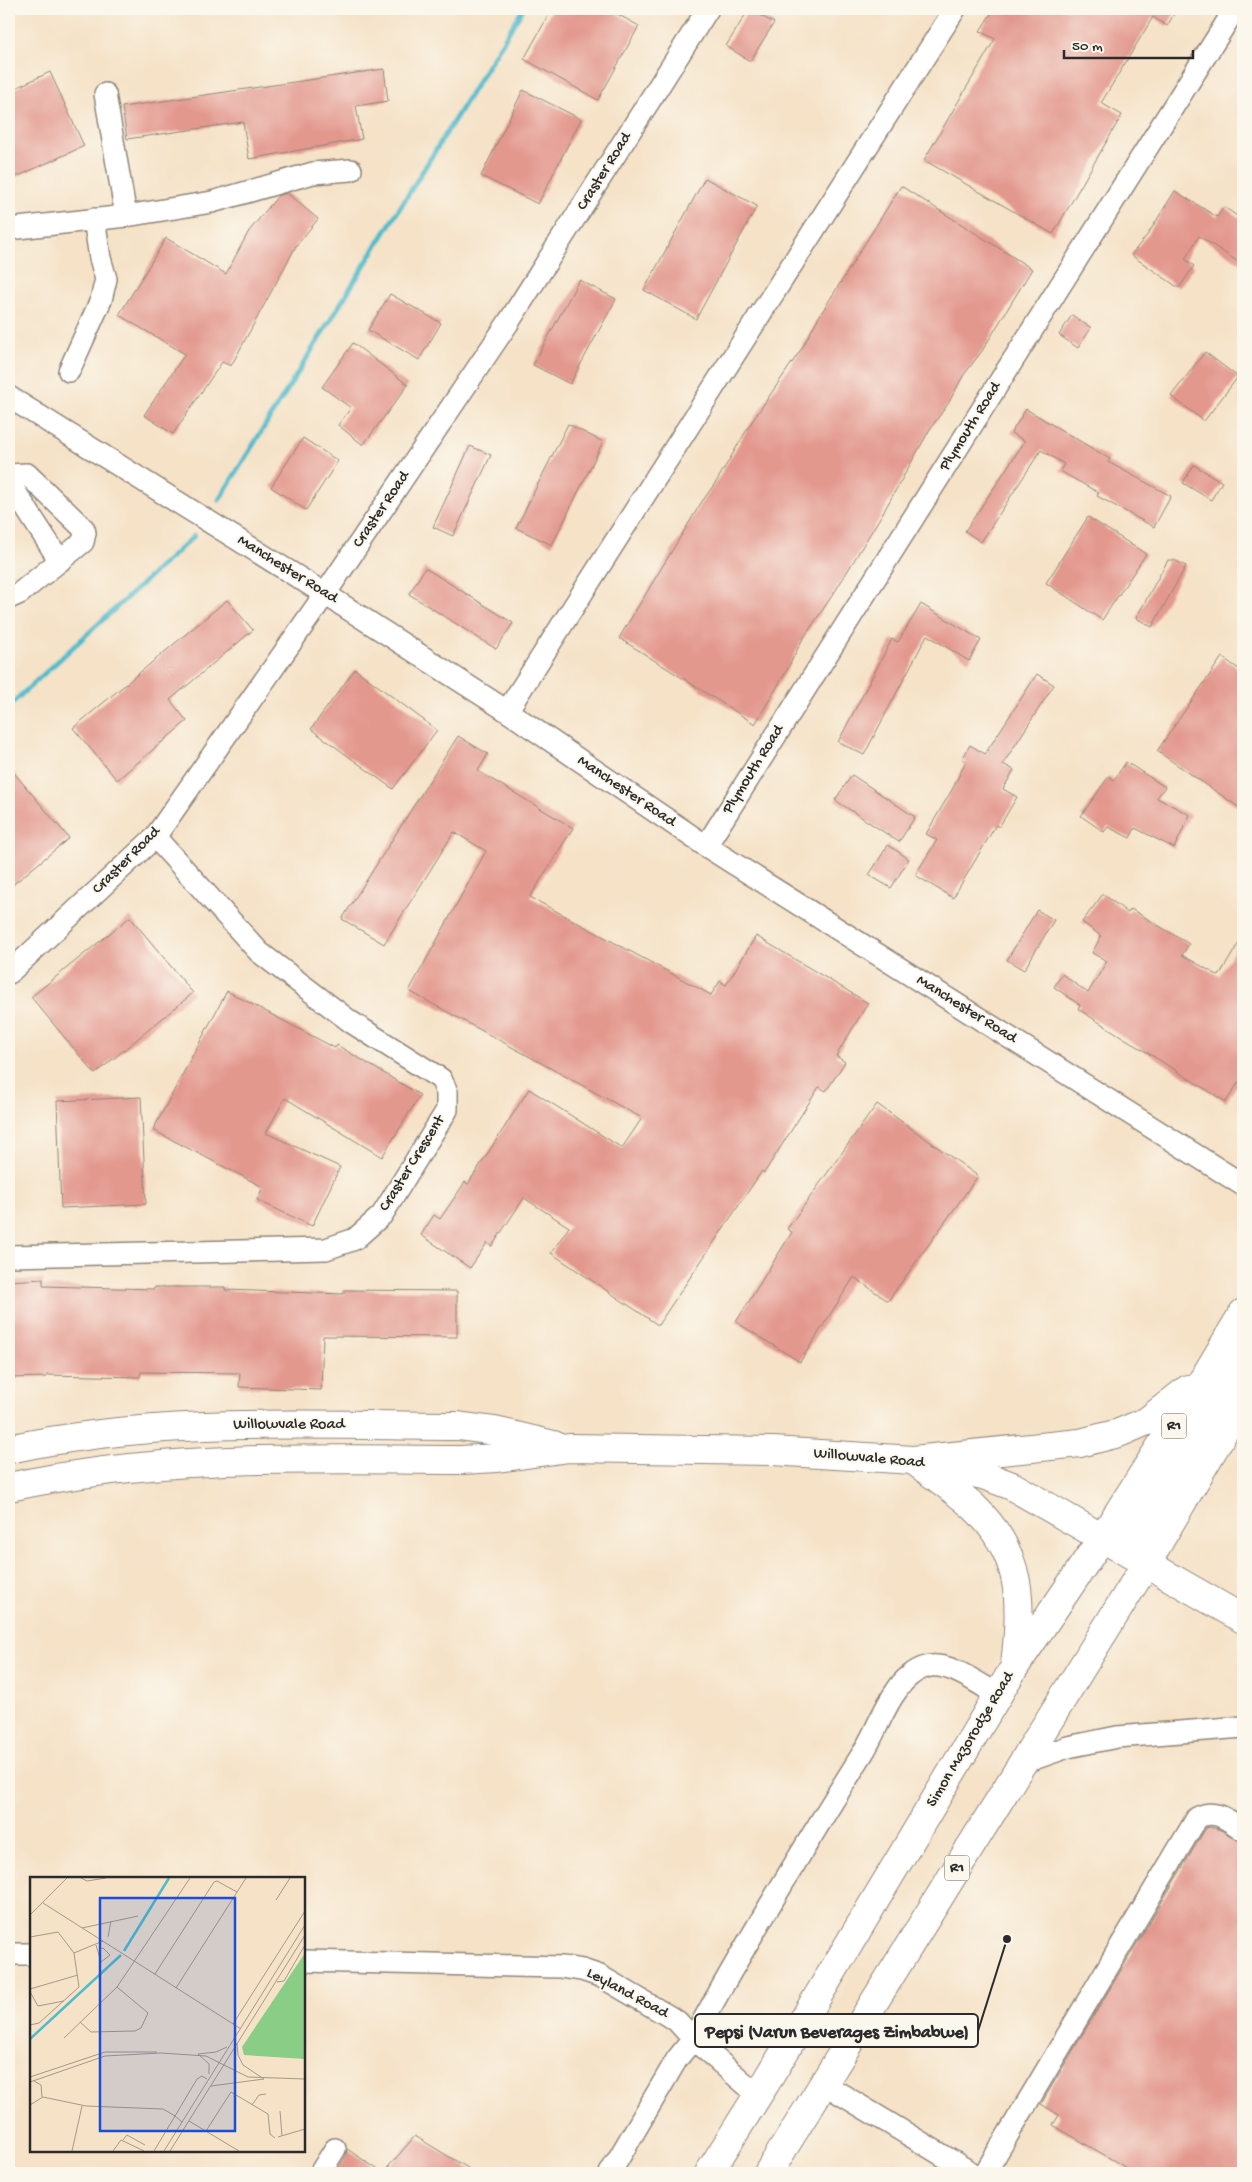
<svg xmlns="http://www.w3.org/2000/svg" width="1252" height="2182" viewBox="0 0 1252 2182" font-family="'Gochi Hand',sans-serif">
<rect width="100%" height="100%" fill="#fbf7ec"/>
<filter id="ink" filterUnits="userSpaceOnUse"><feTurbulence type="fractalNoise" baseFrequency=".02" numOctaves="2"/><feDisplacementMap in="SourceGraphic" scale="10" xChannelSelector="R" yChannelSelector="G"/><feConvolveMatrix kernelMatrix="1 2 1 2 8 2 1 2 1" color-interpolation-filters="sRGB"/></filter>
<filter id="wash" filterUnits="userSpaceOnUse"><feTurbulence type="fractalNoise" baseFrequency=".0096" numOctaves="4" result="noise"/><feDisplacementMap in="SourceGraphic" scale="20" xChannelSelector="R" yChannelSelector="G"/><feGaussianBlur stdDeviation="1.12" result="paint"/><feColorMatrix in="noise" values="0 0 0 0 0 0 0 0 0 0 0 0 0 0 0 0 0 1.4 0 .05"/><feComposite in="paint" operator="in"/></filter>
<g filter="url(#wash)">
<rect width="100%" height="100%" fill="#f5e2c7"/>
<g fill="none" stroke-linecap="round" stroke-linejoin="round">
<path stroke="#50bbcb" stroke-width="5" d="M 219,500 L 523,9
M 9,706 L 194,536"/>
</g>
<g id="blocks">
<path fill="#e3988e" d="M 552,9 L 608,9 L 639,26 L 598,100 L 524,59 Z
M 749,9 L 774,23 L 750,61 L 726,46 Z
M 994,9 L 1177,9 L 1167,26 L 1153,17 L 1101,103 L 1122,115 L 1053,234 L 924,160 L 995,39 L 980,31 Z
M 384,69 L 388,101 L 356,106 L 362,139 L 249,159 L 243,122 L 127,139 L 122,107 Z
M 50,72 L 84,146 L 14,178 L 9,166 L 9,91 Z
M 523,90 L 581,119 L 538,204 L 481,176 Z
M 705,178 L 757,206 L 696,319 L 644,290 Z
M 901,186 L 1032,269 L 982,351 L 963,376 L 948,404 L 930,429 L 884,511 L 836,590 L 801,642 L 787,670 L 755,724 L 619,638 L 701,503 L 718,479 L 749,426 L 802,348 L 817,320 Z
M 1175,191 L 1217,217 L 1224,207 L 1243,220 L 1243,265 L 1199,236 L 1185,259 L 1194,266 L 1179,288 L 1131,255 L 1148,234 Z
M 287,193 L 318,219 L 296,246 L 231,366 L 222,362 L 173,434 L 144,415 L 185,354 L 119,315 L 166,238 L 226,274 L 249,231 L 278,196 Z
M 579,280 L 616,299 L 570,384 L 533,365 Z
M 390,294 L 441,323 L 419,360 L 368,330 Z
M 1072,315 L 1091,328 L 1078,348 L 1059,335 Z
M 353,343 L 408,385 L 363,445 L 338,425 L 351,408 L 322,387 Z
M 1205,352 L 1238,377 L 1204,421 L 1171,396 Z
M 1026,409 L 1110,459 L 1108,462 L 1171,496 L 1154,527 L 1097,496 L 1099,493 L 1060,471 L 1064,464 L 1041,450 L 981,542 L 965,531 L 1025,441 L 1011,433 Z
M 568,424 L 603,442 L 552,545 L 516,528 Z
M 303,438 L 338,461 L 306,510 L 271,487 Z
M 470,446 L 491,455 L 453,536 L 433,527 Z
M 1194,465 L 1222,482 L 1211,500 L 1183,483 Z
M 1088,517 L 1146,554 L 1102,620 L 1046,583 Z
M 1168,560 L 1174,560 L 1186,566 L 1152,627 L 1136,618 Z
M 425,568 L 513,623 L 496,649 L 409,594 Z
M 227,600 L 253,630 L 170,700 L 187,721 L 117,780 L 73,728 Z
M 921,604 L 981,640 L 969,661 L 927,635 L 864,755 L 838,742 L 892,639 L 898,642 Z
M 1222,657 L 1243,672 L 1243,810 L 1157,751 Z
M 355,669 L 437,730 L 393,789 L 311,729 Z
M 1037,674 L 1054,685 L 1003,764 L 1014,770 L 1003,789 L 1017,797 L 999,827 L 996,825 L 953,898 L 915,875 L 937,840 L 926,834 L 953,788 L 966,761 L 962,759 L 970,745 L 985,754 Z
M 458,736 L 488,754 L 478,771 L 573,828 L 530,897 L 711,995 L 720,981 L 726,985 L 756,936 L 868,1003 L 836,1056 L 845,1062 L 826,1091 L 819,1087 L 764,1173 L 762,1171 L 658,1325 L 551,1253 L 569,1227 L 524,1198 L 492,1246 L 487,1243 L 470,1268 L 421,1235 L 434,1215 L 440,1219 L 465,1182 L 468,1184 L 529,1089 L 622,1148 L 642,1118 L 409,991 L 486,851 L 454,832 L 384,944 L 342,919 Z
M 1126,762 L 1165,787 L 1157,798 L 1190,815 L 1174,848 L 1135,828 L 1130,838 L 1108,827 L 1104,832 L 1081,816 L 1109,776 L 1114,780 Z
M 9,767 L 69,838 L 9,888 Z
M 852,775 L 915,817 L 899,842 L 835,800 Z
M 888,845 L 909,859 L 891,888 L 869,875 Z
M 1103,894 L 1128,913 L 1131,909 L 1189,944 L 1182,955 L 1219,976 L 1243,936 L 1243,1075 L 1226,1102 L 1078,1009 L 1080,1005 L 1054,987 L 1062,974 L 1088,993 L 1107,961 L 1092,953 L 1101,936 L 1082,922 Z
M 1037,910 L 1054,920 L 1024,970 L 1007,960 Z
M 130,917 L 193,993 L 95,1074 L 31,997 Z
M 227,991 L 335,1048 L 337,1045 L 420,1095 L 382,1157 L 285,1098 L 266,1133 L 340,1167 L 312,1226 L 257,1200 L 263,1187 L 153,1130 Z
M 141,1097 L 146,1204 L 61,1208 L 57,1101 Z
M 877,1104 L 978,1176 L 888,1301 L 854,1277 L 800,1362 L 736,1322 L 792,1232 L 787,1229 Z
M 43,1279 L 43,1286 L 154,1289 L 155,1287 L 225,1287 L 225,1290 L 344,1294 L 344,1290 L 457,1291 L 457,1337 L 323,1336 L 321,1390 L 239,1387 L 240,1373 L 141,1372 L 140,1377 L 47,1375 L 47,1377 L 9,1378 L 9,1281 Z
M 1210,1827 L 1221,1830 L 1243,1843 L 1243,2173 L 1135,2173 L 1053,2125 L 1059,2115 L 1041,2104 L 1206,1828 Z
M 415,2136 L 476,2173 L 335,2173 L 346,2156 L 347,2149 L 383,2173 Z"/>
</g>
</g>
<g filter="url(#ink)">
<use href="#blocks" fill-opacity="0" stroke="#908679" stroke-width="1"/>
<g fill="none" stroke-linecap="round" stroke-linejoin="round">
<defs>
<path id="minor" d="M 105,94 L 126,216
M 9,229 L 126,216 L 212,202 L 313,173 L 351,170
M 69,371 L 101,300 L 106,279 L 100,258 L 94,219
M 9,397 L 325,594 L 507,711 L 706,846 L 1243,1185
M 9,475 L 27,474 L 84,529 L 85,533 L 83,542 L 20,593 L 9,598
M 9,482 L 60,561
M 507,711 L 955,9
M 706,846 L 1235,9
M 9,973 L 155,837 L 325,594 L 508,323 L 708,9
M 9,1256 L 326,1249 L 355,1239 L 382,1215 L 447,1110 L 447,1092 L 441,1079 L 351,1022 L 259,952 L 155,837
M 1022,1763 L 1068,1747 L 1117,1737 L 1243,1727
M 9,1954 L 31,1954
M 304,1961 L 561,1967 L 582,1970 L 600,1976 L 677,2021 L 693,2039 L 677,2059 L 610,2173
M 824,2084 L 972,2173
M 758,2095 L 693,2039 C 746,1942 803,1849 861,1756 C 875,1735 882,1710 897,1690 C 903,1680 915,1670 926,1667 C 947,1660 979,1684 998,1695
M 320,2173 L 335,2149
M 985,2173 L 1197,1818 C 1215,1808 1228,1820 1243,1830"/>
<path id="major" d="M 9,1449 C 156,1417 308,1425 458,1426 L 495,1431 L 554,1445
M 9,1487 C 160,1454 308,1459 461,1460 L 497,1458 L 569,1448 L 773,1451 L 913,1460 L 983,1475 L 1012,1486 L 1243,1619"/>
<path id="highway" d="M 913,1460 L 1080,1443 L 1119,1433 L 1147,1421 L 1188,1389
M 913,1460 C 933,1475 955,1490 974,1507 C 1022,1553 1023,1601 1015,1664
M 1124,1550 L 1214,1403 L 1243,1361
M 709,2173 L 770,2076 L 1014,1668 L 1102,1538 L 1206,1375 L 1243,1313
M 768,2173 L 1146,1564 L 1243,1399"/>
</defs>
<use href="#minor" stroke="#908679" stroke-width="24"/>
<use href="#major" stroke="#908679" stroke-width="30"/>
<use href="#highway" stroke="#908679" stroke-width="30"/>
<use href="#minor" stroke="#fff" stroke-width="21"/>
<use href="#major" stroke="#fff" stroke-width="28"/>
<use href="#highway" stroke="#fff" stroke-width="28"/>
</g>
</g>
<g text-anchor="middle" dominant-baseline="central" stroke-width="4" stroke-linejoin="round" paint-order="stroke">
<g fill="#fbf7ec" stroke="#696865" stroke-width="1">
<rect x="1161.5" y="1413.5" width="25" height="25" rx="4"/>
<rect x="944.5" y="1855.5" width="25" height="25" rx="4"/>
</g>
<g font-size="15" font-weight="bold" fill="#2b2b2b">
<text x="1174" y="1426">R1</text>
<text x="957" y="1868">R1</text>
</g>
<g font-size="16" fill="#2b2b2b" stroke="#fbf7ec">
<text transform="translate(605 172) rotate(-58)">Craster Road</text>
<text transform="translate(971 427) rotate(-58)">Plymouth Road</text>
<text transform="translate(382 510) rotate(-56)">Craster Road</text>
<text transform="translate(287 570) rotate(32)">Manchester Road</text>
<text transform="translate(754 770) rotate(-58)">Plymouth Road</text>
<text transform="translate(626 792) rotate(34)">Manchester Road</text>
<text transform="translate(127 861) rotate(-45)">Craster Road</text>
<text transform="translate(966 1010) rotate(32)">Manchester Road</text>
<text transform="translate(413 1164) rotate(-58)">Craster Crescent</text>
<text x="289" y="1425">Willowvale Road</text>
<text transform="translate(869 1459) rotate(5)">Willowvale Road</text>
<text transform="translate(971 1740) rotate(-59)">Simon Mazorodze Road</text>
<text transform="translate(627 1994) rotate(28)">Leyland Road</text>
</g>
</g>
<g transform="translate(30 1877)">
<rect width="275" height="275" fill="#f5e2c7"/>
<path d="M 275,76 L 275,182 L 214,178 L 212,170 Z" fill="#8acd86"/>
<path fill="none" stroke="#50bbcb" stroke-width="2.5" d="M 94,74 L 139,1M 0,162 L 91,78"/>
<path fill="none" stroke="#a49989" stroke-width="1" d="M 51,1 L 57,4 L 76,1M 246,23 L 260,1M 13,26 L 211,152M 0,38 L 37,1M 52,51 L 108,39M 0,60 L 28,55 L 44,76M 78,60 L 81,44M 66,68 L 71,85 L 80,78 L 73,71 L 69,72M 125,97 L 184,5 L 187,4 L 207,15M 247,105 L 254,104 L 275,68M 146,111 L 216,1M 0,112 L 48,98M 0,115 L 8,129 L 34,124M 50,145 L 61,155 L 105,154 L 111,151 L 118,136 L 87,110M 203,147 L 275,34M 0,148 L 9,146 L 49,110 L 44,76 L 73,64M 34,161 L 87,110 L 160,1M 207,166 L 208,178 L 213,188 L 234,202M 168,177 L 186,175 L 197,170M 168,177 L 179,187 L 179,197M 0,200 L 75,175 L 127,175M 4,204 L 11,208 L 12,220M 0,205 L 75,179 L 131,176 L 176,179 L 218,200 L 275,202M 181,209 L 234,202M 0,228 L 13,220 L 56,229 L 133,232 L 145,239 L 124,274M 222,228 L 229,218 L 236,217M 250,234 L 252,259M 159,244 L 209,274M 152,245 L 145,239 L 167,202 L 172,199 L 177,202M 176,254 L 201,215 L 238,237 L 240,257 L 245,261M 248,260 L 275,252M 93,263 L 97,258 L 115,268M 42,274 L 52,229M 83,274 L 91,263 L 114,274M 134,274 L 275,48M 140,274 L 275,58"/>
<path fill="#1d4ed8" fill-opacity="0.15" stroke="#1d4ed8" stroke-width="2.5" d="M 70,21 L 205,21 L 205,254 L 70,254 Z"/>
<rect width="275" height="275" fill="none" stroke="#2b2b2b" stroke-width="2.5"/>
</g>
<path fill="none" stroke="#2b2b2b" stroke-width="2" d="M1007 1939L978 2031"/>
<circle fill="#2b2b2b" stroke="#fbf7ec" stroke-width="2" cx="1007" cy="1939" r="5"/>
<rect fill="#fbf7ec" stroke="#2b2b2b" stroke-width="2" x="695" y="2014" width="283" height="33" rx="5"/>
<g font-size="18" text-anchor="middle" font-weight="bold" fill="#2b2b2b">
<text x="837" y="2037">Pepsi (Varun Beverages Zimbabwe)</text>
</g>
<rect width="1252" height="2182" fill="none" stroke="#fbf7ec" stroke-width="30"/>
<path d="M1064 50v8h129v-8" fill="none" stroke="#2b2b2b" stroke-width="2.5"/>
<text x="1072" y="50" font-size="15" fill="#2b2b2b" stroke="#fbf7ec" stroke-width="4" paint-order="stroke">50 m</text>
</svg>
